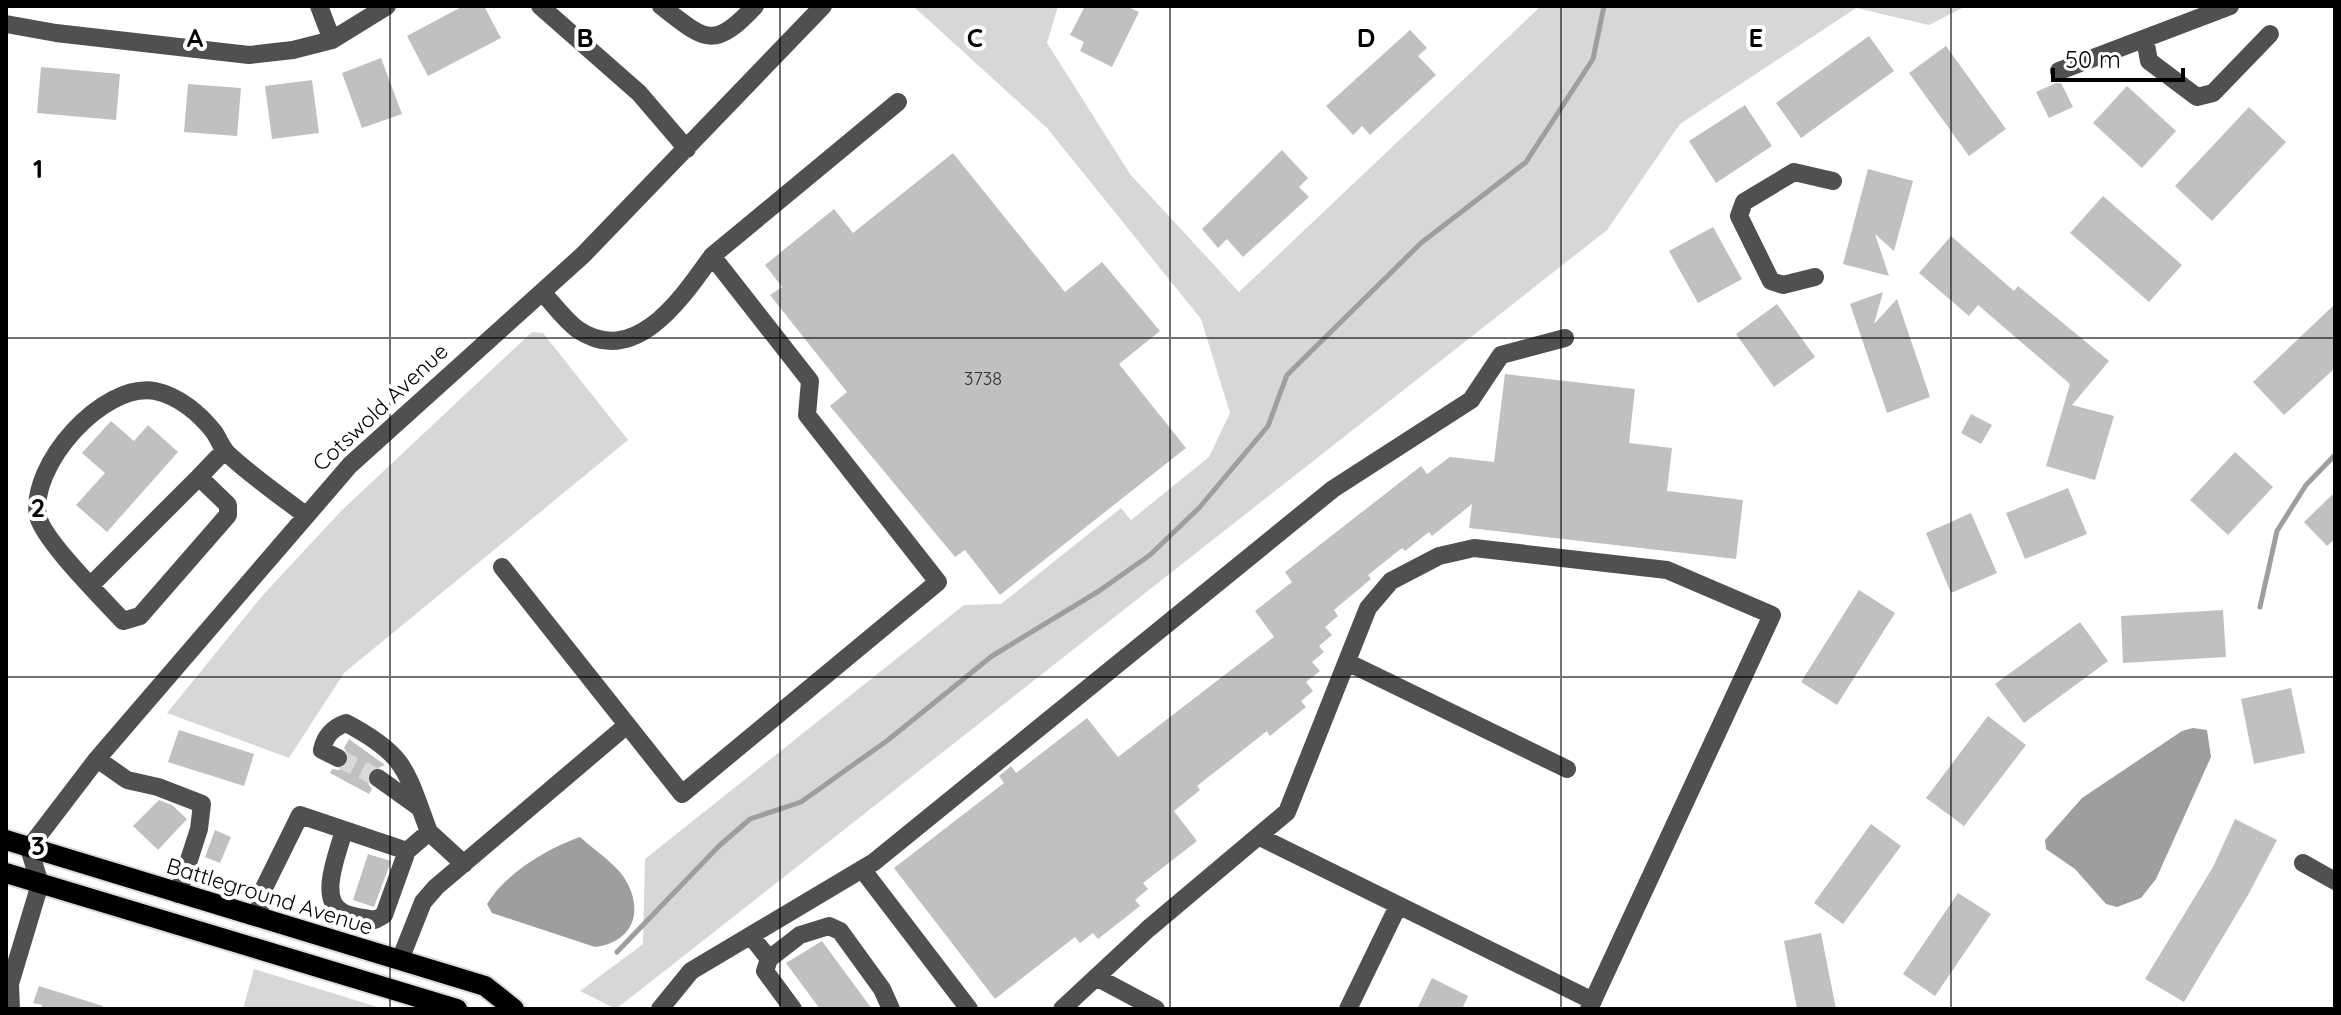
<svg xmlns="http://www.w3.org/2000/svg" width="2341" height="1015" viewBox="0 0 2341 1015" font-family="Quicksand,sans-serif">
<rect width="100%" height="100%" fill="#fff"/>
<path fill="#d7d7d7" d="M 913,6 L 1058,6 L 1047,43 L 1130,174 L 1239,292 L 1541,6 L 1966,6 L 1929,25 L 1856,8 L 1680,124 L 1607,230 L 616,1009 L 580,991 L 643,944 L 645,859 L 964,605 L 1001,604 L 1121,508 L 1131,520 L 1209,457 L 1230,413 L 1201,319 L 1047,128 Z
M 532,332 L 543,333 L 628,440 L 344,673 L 289,758 L 167,713 L 263,595 L 341,511 Z
M 254,969 L 384,1009 L 243,1009 Z"/>
<path fill="#9e9e9e" d="M 2193,728 L 2207,730 L 2211,757 L 2156,879 L 2141,898 L 2117,907 L 2106,904 L 2075,869 L 2046,849 L 2045,840 L 2082,798 L 2182,731 Z
M 580,837 C 593,849 613,862 623,876 C 645,908 635,942 595,947 L 492,913 L 487,904 C 506,873 546,849 580,837 Z"/>
<g fill="none" stroke-linecap="round" stroke-linejoin="round">
<path stroke="#9e9e9e" stroke-width="5" d="M 2260,607 L 2277,531 L 2306,485 L 2335,455
M 617,952 L 719,846 L 750,819 L 801,802 L 888,740 L 992,656 L 1099,591 L 1150,555 L 1199,508 L 1268,426 L 1287,375 L 1421,243 L 1526,162 L 1593,59 L 1604,6"/>
</g>
<path fill="#c0c0c0" d="M 463,6 L 484,6 L 501,38 L 428,76 L 407,36 Z
M 1085,6 L 1126,6 L 1139,12 L 1112,67 L 1080,51 L 1084,42 L 1070,35 Z
M 1410,30 L 1427,48 L 1418,56 L 1436,75 L 1370,135 L 1362,126 L 1353,135 L 1326,106 Z
M 1869,36 L 1894,71 L 1801,138 L 1776,103 Z
M 1946,46 L 2006,129 L 1969,156 L 1909,73 Z
M 381,58 L 402,114 L 362,128 L 342,73 Z
M 41,67 L 120,74 L 116,120 L 37,113 Z
M 312,80 L 319,133 L 272,139 L 265,86 Z
M 2056,83 L 2061,83 L 2073,107 L 2049,118 L 2036,92 Z
M 188,84 L 241,88 L 237,136 L 184,132 Z
M 2127,86 L 2176,131 L 2142,168 L 2093,123 Z
M 1745,105 L 1772,146 L 1716,183 L 1689,141 Z
M 2249,107 L 2286,142 L 2212,221 L 2175,186 Z
M 1282,150 L 1308,178 L 1299,187 L 1309,197 L 1243,257 L 1227,239 L 1218,248 L 1202,229 Z
M 953,153 L 1065,292 L 1102,262 L 1160,331 L 1119,364 L 1186,448 L 1000,595 L 965,550 L 955,557 L 830,406 L 847,392 L 770,295 L 782,287 L 765,265 L 834,209 L 853,233 Z
M 1868,169 L 1913,181 L 1894,251 L 1875,234 L 1889,276 L 1843,264 Z
M 2103,196 L 2182,265 L 2149,302 L 2070,233 Z
M 1713,227 L 1742,279 L 1698,303 L 1669,251 Z
M 1951,236 L 2014,291 L 2018,286 L 2109,361 L 2072,405 L 2114,416 L 2095,480 L 2046,466 L 2070,384 L 1978,305 L 1969,316 L 1919,273 Z
M 1883,292 L 1874,324 L 1897,299 L 1930,397 L 1887,413 L 1850,304 Z
M 1777,304 L 1815,357 L 1774,387 L 1736,334 Z
M 2335,304 L 2335,368 L 2284,415 L 2253,382 Z
M 1505,374 L 1635,389 L 1629,443 L 1672,448 L 1667,491 L 1743,500 L 1736,559 L 1469,528 L 1472,504 L 1432,536 L 1429,532 L 1405,551 L 1402,548 L 1368,575 L 1371,579 L 1334,610 L 1338,616 L 1325,627 L 1332,635 L 1319,646 L 1324,652 L 1312,662 L 1320,671 L 1306,682 L 1313,691 L 1301,701 L 1306,707 L 1270,736 L 1267,731 L 1197,786 L 1200,790 L 1174,811 L 1197,841 L 1143,883 L 1148,889 L 1135,900 L 1140,906 L 1098,939 L 1093,933 L 1080,943 L 1075,937 L 995,999 L 894,868 L 1004,783 L 999,776 L 1011,766 L 1016,773 L 1087,718 L 1118,757 L 1274,637 L 1255,611 L 1292,582 L 1285,572 L 1421,466 L 1427,474 L 1450,457 L 1494,462 Z
M 1971,414 L 1992,425 L 1981,444 L 1961,433 Z
M 111,421 L 134,441 L 148,425 L 178,452 L 107,532 L 76,505 L 105,473 L 82,453 Z
M 2235,452 L 2273,487 L 2228,535 L 2190,500 Z
M 2068,488 L 2087,534 L 2025,559 L 2006,513 Z
M 2335,492 L 2335,539 L 2327,546 L 2304,522 Z
M 1971,513 L 1997,573 L 1951,593 L 1926,533 Z
M 1859,590 L 1895,613 L 1837,705 L 1801,682 Z
M 2223,610 L 2226,657 L 2123,663 L 2121,616 Z
M 2080,622 L 2108,661 L 2024,723 L 1995,684 Z
M 2291,688 L 2305,753 L 2254,764 L 2241,699 Z
M 1988,716 L 2026,745 L 1964,826 L 1926,798 Z
M 179,730 L 254,754 L 244,786 L 168,762 Z
M 349,739 L 385,765 L 368,772 L 367,782 L 372,789 L 369,794 L 330,773 L 332,769 L 339,770 L 348,764 L 350,757 L 344,748 Z
M 159,800 L 172,805 L 187,819 L 158,850 L 133,826 Z
M 2235,819 L 2277,840 L 2248,895 L 2184,1002 L 2145,979 L 2213,867 Z
M 1871,824 L 1901,846 L 1843,924 L 1814,903 Z
M 215,830 L 231,837 L 220,863 L 205,857 Z
M 368,854 L 391,861 L 374,907 L 353,900 Z
M 1958,893 L 1991,914 L 1935,996 L 1903,974 Z
M 1821,933 L 1836,1009 L 1797,1009 L 1784,941 Z
M 822,941 L 872,1009 L 820,1009 L 786,963 Z
M 1432,978 L 1468,996 L 1462,1009 L 1417,1009 Z
M 39,986 L 103,1006 L 102,1009 L 41,1009 L 42,1005 L 33,1003 Z"/>
<g fill="none" stroke-linecap="round" stroke-linejoin="round">
<path stroke="#d9d9d9" stroke-width="18" stroke-dasharray="18 9" stroke-linecap="butt" d="M 338,758 L 378,778"/>
<defs>
<path id="major" d="M 6,840 L 485,986 L 514,1009
M 6,873 L 457,1009"/>
</defs>
<use href="#major" stroke="#dbdbdb" stroke-width="24"/>
<path stroke="#505050" stroke-width="18" d="M 319,6 L 332,40
M 540,6 L 639,93 L 687,149
M 661,6 C 705,40 713,51 755,6
M 6,24 L 56,33 L 249,55 L 293,50 L 332,40 L 387,6
M 2145,39 L 2149,61 L 2197,97 L 2213,93 L 2270,34
M 2059,71 L 2230,6
M 712,256 L 898,102
M 1815,277 L 1783,285 L 1771,281 L 1739,216 L 1744,202 L 1794,172 L 1833,181
M 224,451 L 199,477 L 228,505 L 228,515 L 140,616 L 123,621 C 104,600 43,540 38,516 C 29,466 102,382 155,391 C 179,396 200,414 214,432 C 219,439 221,447 227,453 C 250,475 278,494 304,514
M 502,567 L 682,794 L 938,582 L 807,415 L 810,381 L 712,256 C 682,298 635,369 577,329 C 565,320 554,305 543,293
M 91,585 L 199,477
M 1347,662 L 1567,769
M 338,758 L 322,750 C 325,736 332,728 346,723 C 407,755 406,771 429,832
M 97,759 L 127,780 L 158,787 L 202,804 L 199,829 L 178,894
M 378,778 L 420,808
M 344,830 C 339,851 316,901 344,913 C 353,917 365,918 375,920 L 384,915 L 407,851
M 1260,837 L 1593,1001
M 2303,863 L 2335,881
M 862,869 L 969,1009
M 258,917 L 263,890 L 300,815 L 407,851 L 429,832 L 464,864
M 751,936 L 769,959 L 800,935 L 829,926 L 840,931 L 882,989 L 891,1009
M 769,959 L 765,971 L 793,1009
M 400,960 L 423,902 L 436,887 L 627,725
M 1096,977 L 1156,1009
M 11,1009 L 10,984 L 40,884 L 29,848 L 97,759 L 350,465 L 583,255 L 823,6
M 660,1009 L 691,971 L 874,862 L 1333,489 L 1471,400 L 1501,355 L 1565,338
M 1062,1009 L 1148,929 L 1287,812 L 1368,608 L 1391,581 L 1439,556 L 1474,548 L 1667,570 L 1772,615 L 1589,1009
M 1348,1009 L 1398,906"/>
<use href="#major" stroke="#000" stroke-width="20"/>
</g>
<path fill="none" stroke="#000" stroke-width="2" stroke-opacity="0.55" d="M 390,6 L 390,1009M 780,6 L 780,1009M 1170,6 L 1170,1009M 1561,6 L 1561,1009M 1951,6 L 1951,1009M 6,338 L 2335,338M 6,677 L 2335,677"/>
<g text-anchor="middle" dominant-baseline="central" stroke-width="8" stroke-linejoin="round" paint-order="stroke">
<g font-size="18" fill="#303030">
<text x="983" y="378">3738</text>
</g>
<g font-size="22" fill="#000" stroke="#fff">
<text transform="translate(380 407) rotate(-43)">Cotswold Avenue</text>
<text transform="translate(270 896) rotate(17)">Battleground Avenue</text>
</g>
</g>
<g font-size="26" text-anchor="middle" font-weight="bold" fill="#000" stroke="#fff" stroke-width="8" stroke-linejoin="round" paint-order="stroke">
<text x="195" y="47">A</text>
<text x="585" y="47">B</text>
<text x="975" y="47">C</text>
<text x="1366" y="47">D</text>
<text x="1756" y="47">E</text>
<text x="38" y="178">1</text>
<text x="38" y="517">2</text>
<text x="38" y="855">3</text>
</g>
<rect width="2341" height="1015" fill="none" stroke="#000000" stroke-width="16"/>
<path d="M2053 68v12h130v-12" fill="none" stroke="#000000" stroke-width="4"/>
<text x="2065" y="68" font-size="24" fill="#000000" stroke="#ffffff" stroke-width="6" paint-order="stroke">50 m</text>
</svg>
